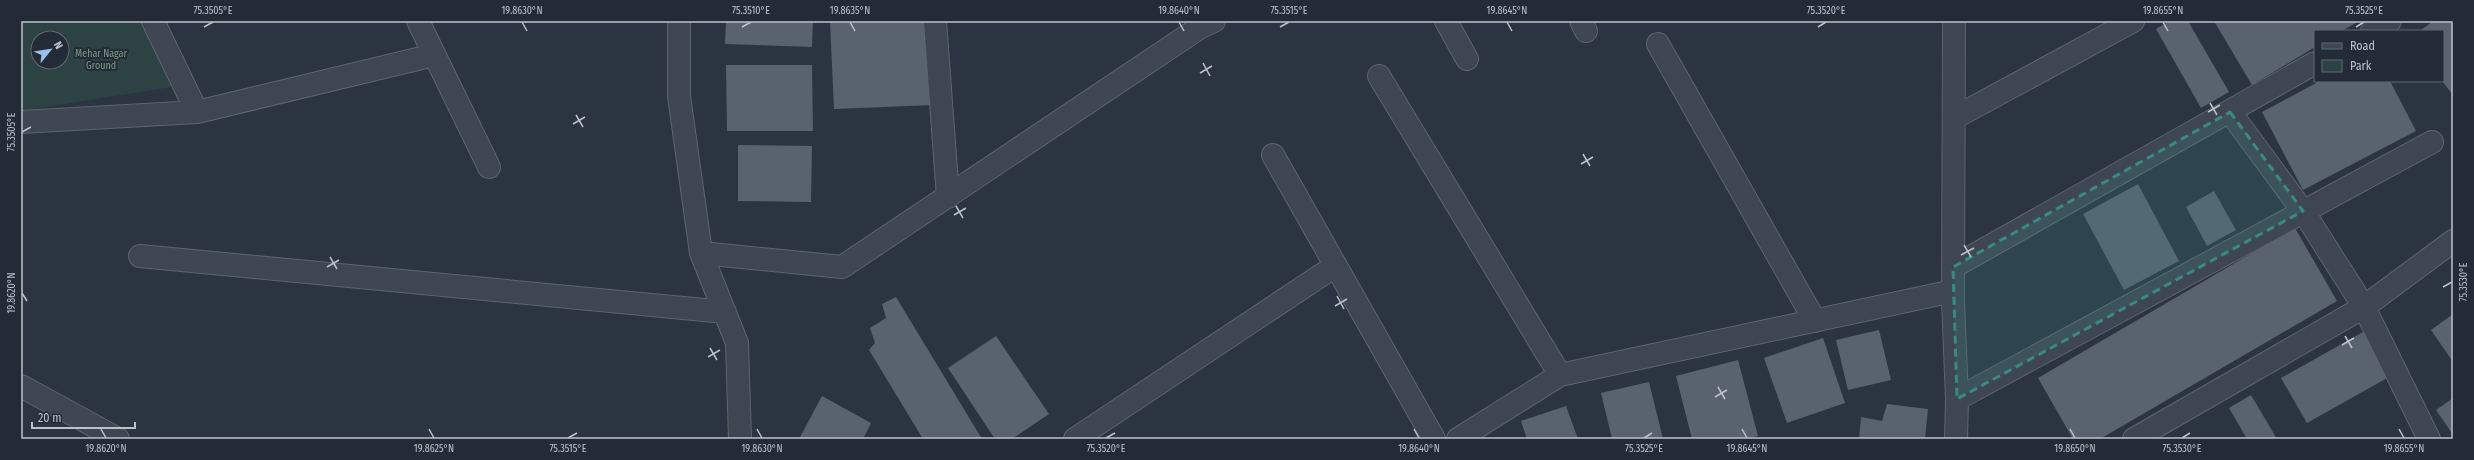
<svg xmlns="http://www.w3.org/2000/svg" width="2474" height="460" viewBox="0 0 2474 460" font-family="'Fira Sans Condensed',sans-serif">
<rect width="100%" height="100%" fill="#2b3541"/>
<path fill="#2d4243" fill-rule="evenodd" d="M 21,21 L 153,21 L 184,85 L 21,111 ZM 38,38 L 62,38 L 62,62 L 38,62 Z"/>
<path fill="#596370" d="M 726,21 L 813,21 L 812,47 L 725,44 Z
M 926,21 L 934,105 L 834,109 L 830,22 Z
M 2170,21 L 2188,21 L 2229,92 L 2201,108 L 2156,29 Z
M 2214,21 L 2359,21 L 2342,31 L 2315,31 L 2315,47 L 2252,85 Z
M 2433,21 L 2453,21 L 2453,95 L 2442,81 L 2443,31 L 2420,31 Z
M 726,65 L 812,65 L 813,131 L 727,131 Z
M 2320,81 L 2390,81 L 2416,131 L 2303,190 L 2262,112 Z
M 738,145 L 812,146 L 811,202 L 738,201 Z
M 2138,184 L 2179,261 L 2124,290 L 2083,214 Z
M 2214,191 L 2236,230 L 2207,246 L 2186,207 Z
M 2295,228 L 2337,301 L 2100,439 L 2073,439 L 2038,378 Z
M 896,297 L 982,439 L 923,439 L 869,350 L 875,343 L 870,328 L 886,318 L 882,304 Z
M 2453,314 L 2453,362 L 2431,330 Z
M 1879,330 L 1891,380 L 1848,390 L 1836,340 Z
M 2363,332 L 2389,377 L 2307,423 L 2281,378 Z
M 996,336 L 1049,414 L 1012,439 L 995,439 L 948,368 Z
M 1823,338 L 1845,403 L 1787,423 L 1764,358 Z
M 1738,360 L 1758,436 L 1745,439 L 1692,439 L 1676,376 Z
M 1649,382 L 1663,439 L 1612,439 L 1601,393 Z
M 2251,395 L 2277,439 L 2247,439 L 2229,408 Z
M 822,396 L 871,423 L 863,439 L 799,439 Z
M 2453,398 L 2453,435 L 2436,410 Z
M 1887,404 L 1928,409 L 1925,439 L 1859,439 L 1861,417 L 1882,421 Z
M 1566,406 L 1578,439 L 1527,439 L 1521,421 Z"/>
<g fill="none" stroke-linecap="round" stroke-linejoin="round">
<defs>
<path id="minor" d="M 153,21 L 197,112
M 418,21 L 489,167
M 679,21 L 679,96 L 701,253 L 737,343 L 740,439
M 935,21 L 948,197
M 1446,21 L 1467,59
M 1581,21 L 1586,31
M 1954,21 L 1953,301 L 1957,399 L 1956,439
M 2372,31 L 2390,21
M 1658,44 L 1815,321
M 1379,76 L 1560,375
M 2230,112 L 2303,211 L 2364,307 L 2429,439
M 1954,118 L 2133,21
M 21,122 L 197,112 L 434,55
M 1273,155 L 1434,439
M 701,253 L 842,267 L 1199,28 L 1214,21
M 140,256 L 725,312
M 1953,267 L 2315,63
M 21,386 L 118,439
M 1957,399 L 2432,142
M 1075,439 L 1335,266
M 1458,439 L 1560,375 L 1953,291
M 2134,439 L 2364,307 L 2453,241"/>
</defs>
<use href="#minor" stroke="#5d656e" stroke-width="24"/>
<use href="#minor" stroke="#3e4751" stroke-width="22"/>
</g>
<path fill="#3a8985" fill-opacity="0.2" stroke="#3a8985" stroke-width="3" stroke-dasharray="8 5" stroke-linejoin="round" d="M 2230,112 L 2303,211 L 1957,399 L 1953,267 Z"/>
<path fill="none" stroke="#bcc2cb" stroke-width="1.5" d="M 522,22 L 527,31M 850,22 L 855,31M 1179,22 L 1184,31M 1507,22 L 1512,31M 2163,22 L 2168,31M 204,27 L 213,22M 742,27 L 751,22M 1280,27 L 1289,22M 1818,27 L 1826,22M 2356,27 L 2364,22M 1203,63 L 1210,76M 1200,73 L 1212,66M 2210,103 L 2217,115M 2208,112 L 2220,105M 576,115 L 583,127M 573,124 L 585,117M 22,132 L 31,127M 1583,154 L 1590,166M 1581,164 L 1593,157M 956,206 L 963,218M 954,215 L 966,208M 1964,245 L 1971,257M 1961,255 L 1974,248M 330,257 L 337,269M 327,267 L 339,260M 2443,287 L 2452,282M 22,293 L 27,301M 1337,296 L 1344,309M 1335,306 L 1347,299M 2345,336 L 2352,348M 2342,345 L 2354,338M 710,348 L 717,360M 708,357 L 720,350M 1718,387 L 1725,399M 1715,397 L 1727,390M 101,429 L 106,438M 429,429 L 434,438M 757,429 L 762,438M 1414,429 L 1419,438M 1742,429 L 1747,438M 2070,429 L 2075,438M 2399,429 L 2404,438M 568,438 L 577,433M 1106,438 L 1115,433M 1644,438 L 1652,433M 2182,438 L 2190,433"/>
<g text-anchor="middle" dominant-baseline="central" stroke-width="4" stroke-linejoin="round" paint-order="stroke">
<g font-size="10" fill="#7c9e84" stroke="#232c36">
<text x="101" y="54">Mehar Nagar<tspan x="101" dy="12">Ground</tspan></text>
</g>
</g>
<rect width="2474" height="460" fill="none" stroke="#232c36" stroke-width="44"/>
<rect x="2314" y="30" width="130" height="52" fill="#232c36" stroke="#606872"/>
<rect x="2322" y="43" width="20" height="6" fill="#3e4751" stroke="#606872"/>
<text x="2350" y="50" font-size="12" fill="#bcc2cb">Road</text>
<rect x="2322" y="60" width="20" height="12" fill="#2d4243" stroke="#606872"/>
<text x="2350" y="70" font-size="12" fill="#bcc2cb">Park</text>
<g transform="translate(50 50) rotate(60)"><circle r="19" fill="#232c36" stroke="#606872"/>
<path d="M0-3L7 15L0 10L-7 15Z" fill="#9ebfed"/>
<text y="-6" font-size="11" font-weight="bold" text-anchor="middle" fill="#bcc2cb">N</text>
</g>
<path d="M32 422v6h103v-6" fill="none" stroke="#bcc2cb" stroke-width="2"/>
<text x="38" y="422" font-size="12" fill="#bcc2cb" stroke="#232c36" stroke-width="3" paint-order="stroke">20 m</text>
<rect x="22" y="22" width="2430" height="416" fill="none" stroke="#bcc2cb" stroke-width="1.5"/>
<g font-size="10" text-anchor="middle" fill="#bcc2cb">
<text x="213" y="14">75.3505°E</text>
<text x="522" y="14">19.8630°N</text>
<text x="751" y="14">75.3510°E</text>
<text x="850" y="14">19.8635°N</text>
<text x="1179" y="14">19.8640°N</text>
<text x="1289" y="14">75.3515°E</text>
<text x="1507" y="14">19.8645°N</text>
<text x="1826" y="14">75.3520°E</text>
<text x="2163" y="14">19.8655°N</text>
<text x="2364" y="14">75.3525°E</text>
<text transform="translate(11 132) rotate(-90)" y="4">75.3505°E</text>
<text transform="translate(2463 282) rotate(-90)" y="4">75.3530°E</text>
<text transform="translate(11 293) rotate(-90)" y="4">19.8620°N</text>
<text x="106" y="452">19.8620°N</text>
<text x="434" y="452">19.8625°N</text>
<text x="568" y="452">75.3515°E</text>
<text x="762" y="452">19.8630°N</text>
<text x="1106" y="452">75.3520°E</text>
<text x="1419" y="452">19.8640°N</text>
<text x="1644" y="452">75.3525°E</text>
<text x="1747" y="452">19.8645°N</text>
<text x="2075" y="452">19.8650°N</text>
<text x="2182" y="452">75.3530°E</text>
<text x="2404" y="452">19.8655°N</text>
</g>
</svg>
